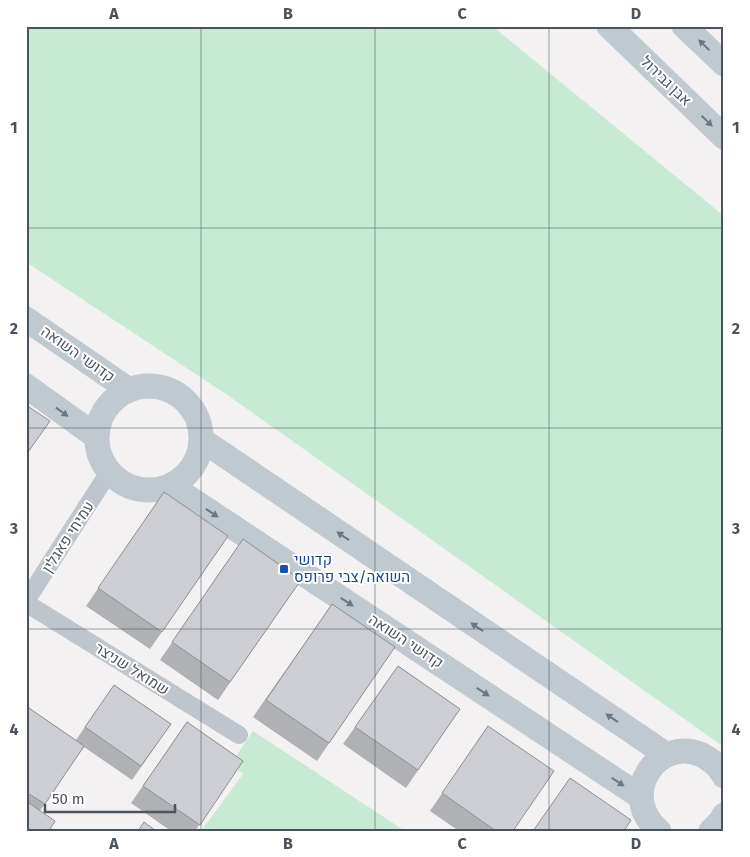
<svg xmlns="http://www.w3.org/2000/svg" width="750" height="857" viewBox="0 0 750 857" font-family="'Fira Sans',Heebo,sans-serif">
<rect width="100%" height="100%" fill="#f3f1f1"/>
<path fill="#c6ead4" d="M 26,26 L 492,26 L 724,216 L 724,747 L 226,394 L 26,262 Z
M 253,731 L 405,831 L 201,831 L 243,774 L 230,765 Z"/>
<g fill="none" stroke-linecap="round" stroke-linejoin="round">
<path stroke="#bfc5cc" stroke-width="18" d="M 26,601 L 109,472
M 26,603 L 239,735"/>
<path stroke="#c0c8d0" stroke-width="25" d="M 609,26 L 724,137
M 684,26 L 724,64
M 26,319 L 129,390
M 26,386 L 97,437
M97 438a52 52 0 1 1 104 0a52 52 0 1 1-104 0Z
M 202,440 L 667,755
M 171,486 L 641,797
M 659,831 C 617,796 657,735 702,755 C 712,760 719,766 724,776
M 711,831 L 721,821 L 724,815"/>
</g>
<path fill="#afb1b5" d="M 164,492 L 228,536 L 150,649 L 86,606 Z
M 243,539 L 301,580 L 218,700 L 160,660 Z
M 332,604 L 395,647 L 317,761 L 253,717 Z
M 398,666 L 460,709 L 406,788 L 343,744 Z
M 114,685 L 171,724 L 132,780 L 84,747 L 26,831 L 26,706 L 76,740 Z
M 187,722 L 243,761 L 195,831 L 171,831 L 131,803 Z
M 488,726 L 513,831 L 459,831 L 430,811 Z"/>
<path fill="#ccced3" stroke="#8f9094" d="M 26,405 L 50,421 L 26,455 Z
M 164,492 L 228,536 L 162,632 L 98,588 Z
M 243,539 L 301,580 L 230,682 L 172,642 Z
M 332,604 L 395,647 L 329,743 L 266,700 Z
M 398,666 L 460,709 L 418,770 L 355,727 Z
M 114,685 L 171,724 L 141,766 L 85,727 Z
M 26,706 L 84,746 L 45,804 L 26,792 Z
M 187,722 L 243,761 L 200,825 L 143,786 Z
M 488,726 L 554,771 L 513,831 L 496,831 L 442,793 Z
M 570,778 L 631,820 L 624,831 L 533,831 Z
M 26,801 L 55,821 L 49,831 L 26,831 Z
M 144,822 L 156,831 L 138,831 Z"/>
<defs><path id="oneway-solid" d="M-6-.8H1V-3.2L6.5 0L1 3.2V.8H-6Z" transform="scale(1.25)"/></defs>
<g fill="#6e777f">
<use href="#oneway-solid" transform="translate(704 45) rotate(-136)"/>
<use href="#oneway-solid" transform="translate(707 121) rotate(44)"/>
<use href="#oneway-solid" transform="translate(62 412) rotate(36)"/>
<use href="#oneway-solid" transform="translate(212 513) rotate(33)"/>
<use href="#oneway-solid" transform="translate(343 536) rotate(-146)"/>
<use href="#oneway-solid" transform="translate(347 602) rotate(33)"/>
<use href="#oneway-solid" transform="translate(477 627) rotate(-146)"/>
<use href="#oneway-solid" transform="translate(483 692) rotate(33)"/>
<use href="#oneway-solid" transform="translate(612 718) rotate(-146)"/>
<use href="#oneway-solid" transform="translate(618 782) rotate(34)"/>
</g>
<path fill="none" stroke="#4b545c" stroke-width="1" stroke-opacity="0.55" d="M 201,26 L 201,831M 375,26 L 375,831M 549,26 L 549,831M 26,228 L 724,228M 26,428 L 724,428M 26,629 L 724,629"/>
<rect fill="#1a4fb4" stroke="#fff" stroke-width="2" x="279" y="564" width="10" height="10" rx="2.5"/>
<g text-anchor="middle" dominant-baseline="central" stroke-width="4" stroke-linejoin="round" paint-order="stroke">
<g font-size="15" fill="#4b545c" stroke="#fff">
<text transform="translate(666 81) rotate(44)">אבן גבירול</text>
<text transform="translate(78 354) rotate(35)">קדושי השואה</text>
<text transform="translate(68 537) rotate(-57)">עמיחי פאגלין</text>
<text transform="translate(406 641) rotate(33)">קדושי השואה</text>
<text transform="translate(132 669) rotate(32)">שמואל שניצר</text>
</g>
<g font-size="15" fill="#164399" stroke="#fff" text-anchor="start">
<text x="294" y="560">קדושי<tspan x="294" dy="17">השואה/צבי פרופס</tspan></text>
</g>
</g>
<rect width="750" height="857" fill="none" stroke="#ffffff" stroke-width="55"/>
<path d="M45 804v8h130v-8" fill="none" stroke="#4b545c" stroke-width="2.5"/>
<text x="52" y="804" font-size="15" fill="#4b545c" stroke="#ffffff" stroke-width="4" paint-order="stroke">50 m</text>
<rect x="28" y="28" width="694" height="802" fill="none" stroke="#4b545c" stroke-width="2"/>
<g font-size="16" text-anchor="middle" font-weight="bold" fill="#4b545c">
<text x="114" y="19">A</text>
<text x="288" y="19">B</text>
<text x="462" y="19">C</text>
<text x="636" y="19">D</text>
<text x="14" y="133">1</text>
<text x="736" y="133">1</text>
<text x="14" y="334">2</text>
<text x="736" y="334">2</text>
<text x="14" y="534">3</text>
<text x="736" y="534">3</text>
<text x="14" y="735">4</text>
<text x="736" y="735">4</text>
<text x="114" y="849">A</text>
<text x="288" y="849">B</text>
<text x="462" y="849">C</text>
<text x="636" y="849">D</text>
</g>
</svg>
